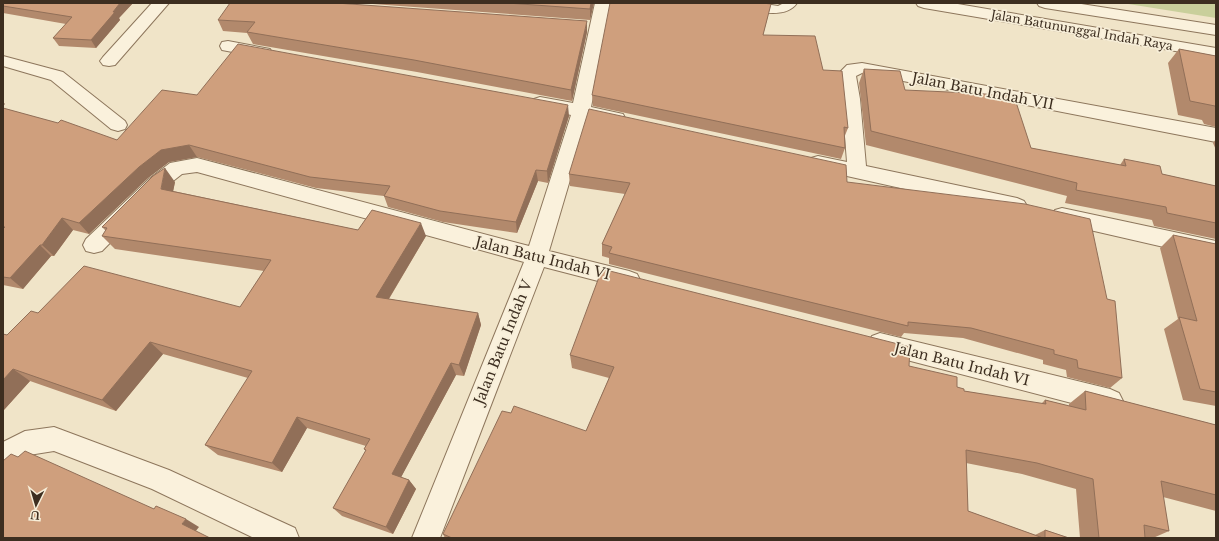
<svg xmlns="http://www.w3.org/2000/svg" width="1219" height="541" viewBox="0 0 1219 541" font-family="'Libre Baskerville',serif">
<rect width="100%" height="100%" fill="#f0e4c8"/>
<path fill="#c9cf9b" d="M 1122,3 L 1216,3 L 1216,18 Z"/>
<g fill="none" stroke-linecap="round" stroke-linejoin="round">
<defs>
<path id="service" d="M 726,3 L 758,3 L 778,6 L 784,3 L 797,3 C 785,21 751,10 732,7 L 727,6 Z"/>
<path id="minor" d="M 152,3 L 169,3 L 115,65 L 109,66 L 103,65 L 100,61 L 103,57 Z
M 595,3 L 611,3 L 591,107 L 623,114 L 625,118 L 623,122 L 616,124 L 588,119 L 549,251 L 629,271 L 637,274 L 640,280 L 637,286 L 629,289 L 544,267 L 440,538 L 412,538 L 524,262 L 197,172 L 182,174 L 163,189 L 102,251 L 94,253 L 86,251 L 83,245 L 86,239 L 149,179 L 170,163 L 197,158 L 529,246 L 571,115 L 534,107 L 531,103 L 534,99 L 540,97 L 573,103 Z
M 228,41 L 270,49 L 272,53 L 270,57 L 264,58 L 222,50 L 220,46 L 222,42 Z
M 3,56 L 63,72 L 125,121 L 127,125 L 125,129 L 118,131 L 111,129 L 51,80 L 3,66 Z
M 862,63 L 1216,128 L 1216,142 L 862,73 L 856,76 L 860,99 L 866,166 L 1017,198 L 1024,201 L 1027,206 L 1024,211 L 1017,214 L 811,168 L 808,163 L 811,158 L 818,156 L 847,162 L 842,99 L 838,74 L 847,65 Z
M 1062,208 L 1216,241 L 1216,259 L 1055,222 L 1052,216 L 1055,210 Z
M 880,333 L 1110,389 L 1119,393 L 1123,401 L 1119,409 L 1110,413 L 880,353 L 872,350 L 868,343 L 872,336 Z
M 54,427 L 169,470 L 295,528 L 299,538 L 254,538 L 152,489 L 54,451 L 29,455 L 3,469 L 3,442 L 25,431 Z"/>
<path id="tertiary" d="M 916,3 L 952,3 L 1216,48 L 1216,58 L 924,8 L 918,6 Z
M 1037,3 L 1075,3 L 1216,25 L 1216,35 L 1045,8 L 1039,6 Z"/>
</defs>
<use href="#service" stroke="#8d765c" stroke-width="2"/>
<use href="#minor" stroke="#8d765c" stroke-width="2"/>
<use href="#tertiary" stroke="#8d765c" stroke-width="2"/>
<use href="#service" fill="#faf1dc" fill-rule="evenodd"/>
<use href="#minor" fill="#faf1dc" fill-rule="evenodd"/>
<use href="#tertiary" fill="#faf1dc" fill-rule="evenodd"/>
</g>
<path fill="#b2896c" d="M 3,3 L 133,3 L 119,18 L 120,20 L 96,48 L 59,46 L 53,38 L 66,24 L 3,13 Z
M 359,3 L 594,3 L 590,20 Z
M 768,16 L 763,35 L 823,70 L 848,128 L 844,138 L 845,148 L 841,159 L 593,106 L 592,95 Z
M 218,20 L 587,32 L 572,101 L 417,72 L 253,44 L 247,33 L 223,31 Z
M 1179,49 L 1216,56 L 1216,127 L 1204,124 L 1202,120 L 1178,115 L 1168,63 Z
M 864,69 L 905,90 L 1031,148 L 1120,165 L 1124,159 L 1162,174 L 1216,186 L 1216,239 L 1154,226 L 1152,220 L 1065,203 L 1067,196 L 866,145 L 859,83 Z
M 197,95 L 569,116 L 548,183 L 538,181 L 517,233 L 443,222 L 388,207 L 384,196 L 316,188 L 197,157 L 169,162 L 148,178 L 89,234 L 73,230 L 54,256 L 51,256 L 23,289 L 3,285 L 3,108 L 117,140 Z
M 1216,139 L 1216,150 L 1213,143 Z
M 569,174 L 847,182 L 1122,378 L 1110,388 L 1067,377 L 1066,370 L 1043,364 L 1043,360 L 963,338 L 904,333 L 901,337 L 609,264 L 609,258 L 602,256 L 602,244 L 625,194 L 570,186 Z
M 175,182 L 173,191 L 358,230 L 426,236 L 389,299 L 478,313 L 481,325 L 464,376 L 456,375 L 401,477 L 409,480 L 416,489 L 393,534 L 342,516 L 333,508 L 366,451 L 364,449 L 366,446 L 307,428 L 282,472 L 218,455 L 205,445 L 248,378 L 163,354 L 116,411 L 30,381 L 3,411 L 3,334 L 7,335 L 38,313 L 240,307 L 264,271 L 115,249 L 102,236 L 106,231 L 102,227 Z
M 1173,235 L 1216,244 L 1216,406 L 1183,400 L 1164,329 L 1178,319 L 1160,248 Z
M 570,355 L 909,366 L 964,391 L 1041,404 L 1045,400 L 1069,406 L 1069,404 L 1085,391 L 1216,425 L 1216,511 L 1163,497 L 1169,531 L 1153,538 L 1080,538 L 1076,489 L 1022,474 L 966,463 L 968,511 L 1035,535 L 1045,530 L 1069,538 L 445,538 L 443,534 L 586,431 L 609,378 L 572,368 Z"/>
<path fill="#916f58" d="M 120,3 L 133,3 L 119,18 L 120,20 L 96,48 L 91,40 L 113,12 Z
M 591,3 L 594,3 L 590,20 L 590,9 Z
M 587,21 L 587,32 L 572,101 L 571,90 Z
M 3,102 L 5,104 L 3,106 Z
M 568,105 L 569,116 L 548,183 L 547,171 Z
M 189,145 L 197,157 L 169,162 L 148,178 L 89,234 L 79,223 L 139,167 L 161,150 Z
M 165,168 L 175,182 L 171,202 L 161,189 Z
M 536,170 L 538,181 L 517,233 L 516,222 Z
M 62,218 L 73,230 L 54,256 L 42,245 Z
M 421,223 L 426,236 L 382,310 L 376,297 Z
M 40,245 L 51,256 L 23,289 L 10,278 Z
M 478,313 L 481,325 L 464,376 L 459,365 Z
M 150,342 L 163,354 L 116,411 L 102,400 Z
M 451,363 L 456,375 L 398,483 L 392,474 Z
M 13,369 L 30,381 L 3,411 L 3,380 Z
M 297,417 L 307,428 L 282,472 L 272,463 Z
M 409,480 L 416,489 L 393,534 L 386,527 Z
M 186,519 L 199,527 L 195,532 L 182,524 Z"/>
<path fill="#cf9f7d" stroke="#916f58" d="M 3,3 L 120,3 L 113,12 L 115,12 L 91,40 L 53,38 L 72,17 L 3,6 Z
M 230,3 L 336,3 L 587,21 L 571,90 L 414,60 L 247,32 L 255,22 L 218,20 Z
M 507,3 L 591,3 L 590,9 Z
M 610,3 L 762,3 L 771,4 L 763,35 L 815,36 L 823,70 L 842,71 L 848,128 L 844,127 L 845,148 L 592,95 Z
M 238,44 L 568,105 L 547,171 L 536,170 L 516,222 L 440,211 L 384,196 L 390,186 L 310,177 L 189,145 L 161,150 L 139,167 L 79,223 L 62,218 L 42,245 L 40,245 L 10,278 L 3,277 L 3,229 L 5,227 L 3,227 L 3,108 L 58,123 L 61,120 L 117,140 L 162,90 L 197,95 Z
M 1179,49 L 1216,56 L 1216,108 L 1215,106 L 1190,101 Z
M 864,69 L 900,71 L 905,90 L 970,93 L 1014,96 L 1031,148 L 1126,166 L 1124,159 L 1160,166 L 1162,174 L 1216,186 L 1216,223 L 1167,213 L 1166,207 L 1076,190 L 1077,183 L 871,131 Z
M 589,109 L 846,165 L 847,182 L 1025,204 L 1090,219 L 1107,299 L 1115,301 L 1122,378 L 1078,368 L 1077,360 L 1054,354 L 1054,350 L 971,328 L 908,322 L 908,326 L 609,253 L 612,247 L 602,244 L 630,183 L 569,174 Z
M 165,168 L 161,189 L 358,230 L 372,210 L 421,223 L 376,297 L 478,313 L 459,365 L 451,363 L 392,474 L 409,480 L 386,527 L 333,508 L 366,450 L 364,449 L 370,439 L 297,417 L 272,463 L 205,445 L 252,371 L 150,342 L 102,400 L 13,369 L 3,380 L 3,334 L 7,335 L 31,311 L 38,313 L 84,266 L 240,307 L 271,260 L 102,236 L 107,228 L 102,227 L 153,176 Z
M 1173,235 L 1216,244 L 1216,392 L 1200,389 L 1179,317 L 1197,321 Z
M 602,269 L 910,347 L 909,366 L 957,377 L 957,387 L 964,389 L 964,391 L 1046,404 L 1045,400 L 1086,410 L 1085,391 L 1216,425 L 1216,495 L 1161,481 L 1169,531 L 1144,525 L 1145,538 L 1099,538 L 1093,479 L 1037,463 L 966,450 L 968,511 L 1043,538 L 452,538 L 443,534 L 502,411 L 511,413 L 514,406 L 586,431 L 614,367 L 570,355 Z
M 25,451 L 154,509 L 156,506 L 186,519 L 182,524 L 210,538 L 3,538 L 3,461 L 11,454 L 18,457 Z
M 1045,530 L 1069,538 L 1045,538 Z"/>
<g text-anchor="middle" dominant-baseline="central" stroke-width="3.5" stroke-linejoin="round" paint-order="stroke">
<g font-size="12" fill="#3d2e20" stroke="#f7eed8">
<text transform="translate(1082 30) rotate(10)">Jalan Batununggal Indah Raya</text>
</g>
<g font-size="14" fill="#3d2e20" stroke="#f7eed8">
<text transform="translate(983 91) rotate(11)">Jalan Batu Indah VII</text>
<text transform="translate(543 258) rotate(14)">Jalan Batu Indah VI</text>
<text transform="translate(503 342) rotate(-68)">Jalan Batu Indah V</text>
<text transform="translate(962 364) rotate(14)">Jalan Batu Indah VI</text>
</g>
</g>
<rect width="1219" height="541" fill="none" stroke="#3d2e20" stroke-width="8"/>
<g transform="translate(36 505) rotate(185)" stroke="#f7eed8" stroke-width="3" paint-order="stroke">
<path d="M0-3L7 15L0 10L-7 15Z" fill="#3d2e20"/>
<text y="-6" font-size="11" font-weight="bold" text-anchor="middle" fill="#3d2e20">U</text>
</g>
</svg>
